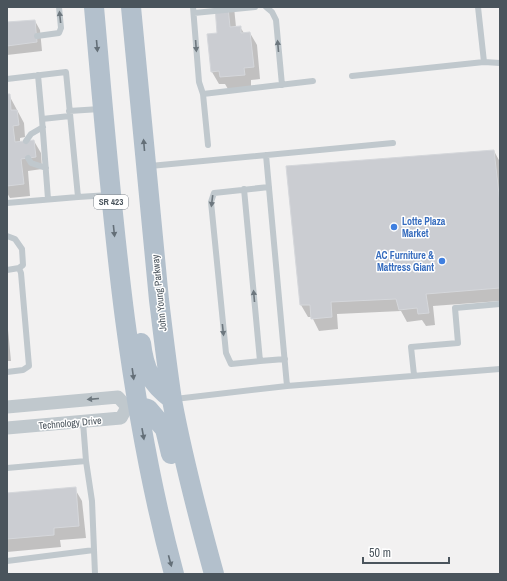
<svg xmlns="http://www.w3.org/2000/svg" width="507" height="581" viewBox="0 0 507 581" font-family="'Archivo Narrow',sans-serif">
<rect width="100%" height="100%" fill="#f2f1f1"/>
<path fill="#0003" d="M 216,7 L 234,7 L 236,27 L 240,27 L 244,33 L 250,33 L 257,45 L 260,79 L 251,80 L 251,87 L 228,89 L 225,84 L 219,84 L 212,72 L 218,34 Z
M 35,21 L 40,30 L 42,51 L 7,55 L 7,23 Z
M 7,95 L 9,95 L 24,123 L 25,137 L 20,138 L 20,142 L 34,141 L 41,153 L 42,169 L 28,171 L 30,196 L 10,198 L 7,193 Z
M 494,151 L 500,162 L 500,301 L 433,306 L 435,325 L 426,326 L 422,320 L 407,322 L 401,311 L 337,314 L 338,329 L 319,331 L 312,317 L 308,317 L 301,305 Z
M 7,319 L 11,361 L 7,361 Z
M 75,489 L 82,501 L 86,538 L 60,540 L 61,547 L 7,552 L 7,494 Z"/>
<path fill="#cbcdd2" stroke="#d5d7db" d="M 215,7 L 228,7 L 230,27 L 241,26 L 241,33 L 250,32 L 254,67 L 244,68 L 245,75 L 220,77 L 219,71 L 211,72 L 207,34 L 217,33 Z
M 35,20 L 37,42 L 7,46 L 7,22 Z
M 7,94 L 10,94 L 11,110 L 17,110 L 19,125 L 13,126 L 15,142 L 34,140 L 36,157 L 21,159 L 24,184 L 7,186 Z
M 494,150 L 500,203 L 500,288 L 426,294 L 429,313 L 418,314 L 417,308 L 399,310 L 396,299 L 331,302 L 332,317 L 311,319 L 310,305 L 300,305 L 286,166 Z
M 76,487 L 79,526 L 54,528 L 54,535 L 7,539 L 7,493 Z"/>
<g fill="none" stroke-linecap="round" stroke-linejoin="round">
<path stroke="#c0c8cd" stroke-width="6" d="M 193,7 L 199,82 L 203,94 L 208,145
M 266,7 L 272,12 L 276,20 L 282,85
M 478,7 L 484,62
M 194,13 L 255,7
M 37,36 L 59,33 L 61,28 L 59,7
M 38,75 L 42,119 L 70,116
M 352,76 L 484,62 L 500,63
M 7,79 L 66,72 L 78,197 L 7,203
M 203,94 L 313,81
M 69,111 L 100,109
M 42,119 L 48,199
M 26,141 L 31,134 L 43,127
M 28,158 L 31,163 L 46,168
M 150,166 L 393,143
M 244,189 L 260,361 L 231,364 L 226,353 L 211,202 L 214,193 L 269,187
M 78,197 L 109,195
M 7,236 L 15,239 L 22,249 L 23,265 L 19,268
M 7,270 L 19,268 L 21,273 L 29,366 L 23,370 L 7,372
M 260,361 L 285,359
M 414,375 L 411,347 L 458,343 L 455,308 L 500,304
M 287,386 L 500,369
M 175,399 L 287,386 L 266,155
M 83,422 L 86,461
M 7,468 L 86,461 L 92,501 L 95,574
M 7,561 L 94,550"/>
<path stroke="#c0c8cd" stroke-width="13" d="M 7,407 L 118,397 L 127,407
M 7,428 L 121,418 L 127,407"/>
<path stroke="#b3c0cc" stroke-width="20" d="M 94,7 C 111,197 124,389 174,574
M 131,7 L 159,300 C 163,333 167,367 172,400 C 183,459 198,516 214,574
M 141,343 C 144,369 151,384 172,399
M 138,406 L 148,409 L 165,429 L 171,454"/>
</g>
<defs><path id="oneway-solid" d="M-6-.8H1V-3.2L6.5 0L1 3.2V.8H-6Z"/></defs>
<g fill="#6d777e">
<use href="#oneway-solid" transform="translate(60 17) rotate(-96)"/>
<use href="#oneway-solid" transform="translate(196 46) rotate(86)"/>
<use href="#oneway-solid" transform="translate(278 46) rotate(-95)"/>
<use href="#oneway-solid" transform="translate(212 201) rotate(97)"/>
<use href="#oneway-solid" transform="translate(254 296) rotate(-95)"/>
<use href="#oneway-solid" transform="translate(223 330) rotate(84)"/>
<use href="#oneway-solid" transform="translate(93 399) rotate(175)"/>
</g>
<g fill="#646f78">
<use href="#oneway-solid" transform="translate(97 46) rotate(85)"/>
<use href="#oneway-solid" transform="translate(144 145) rotate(-95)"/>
<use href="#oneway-solid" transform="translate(114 231) rotate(84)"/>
<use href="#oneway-solid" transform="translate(133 374) rotate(82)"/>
<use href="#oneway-solid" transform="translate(143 434) rotate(80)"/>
<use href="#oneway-solid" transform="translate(170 561) rotate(75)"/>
</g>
<g fill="#3f7fe0" stroke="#fff" stroke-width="1.5">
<circle cx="394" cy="227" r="4"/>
<circle cx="442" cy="261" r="4"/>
</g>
<g text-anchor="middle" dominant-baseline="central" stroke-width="3" stroke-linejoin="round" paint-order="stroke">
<rect fill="#fff" stroke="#80878d" stroke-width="1" x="94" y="195" width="34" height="14" rx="3"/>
<g font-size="9" font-weight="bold" fill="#4a545c">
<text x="111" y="202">SR 423</text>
</g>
<g font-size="10" font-weight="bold" fill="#366cbe" stroke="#fff" text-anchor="start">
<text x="402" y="221">Lotte Plaza<tspan x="402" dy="12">Market</tspan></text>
<text x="434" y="255" text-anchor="end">AC Furniture &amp;<tspan x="434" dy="12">Mattress Giant</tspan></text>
</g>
<g font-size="10" fill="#4a545c" stroke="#fff">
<text transform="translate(159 293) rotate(-96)">John Young Parkway</text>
<text transform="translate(70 423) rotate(-5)">Technology Drive</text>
</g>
</g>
<rect width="507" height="581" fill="none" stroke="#4a545c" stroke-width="16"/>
<path d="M363 557v6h86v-6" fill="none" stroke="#4a545c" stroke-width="2"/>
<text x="369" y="557" font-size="12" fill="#4a545c" stroke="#ffffff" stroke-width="3" paint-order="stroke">50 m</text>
</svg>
